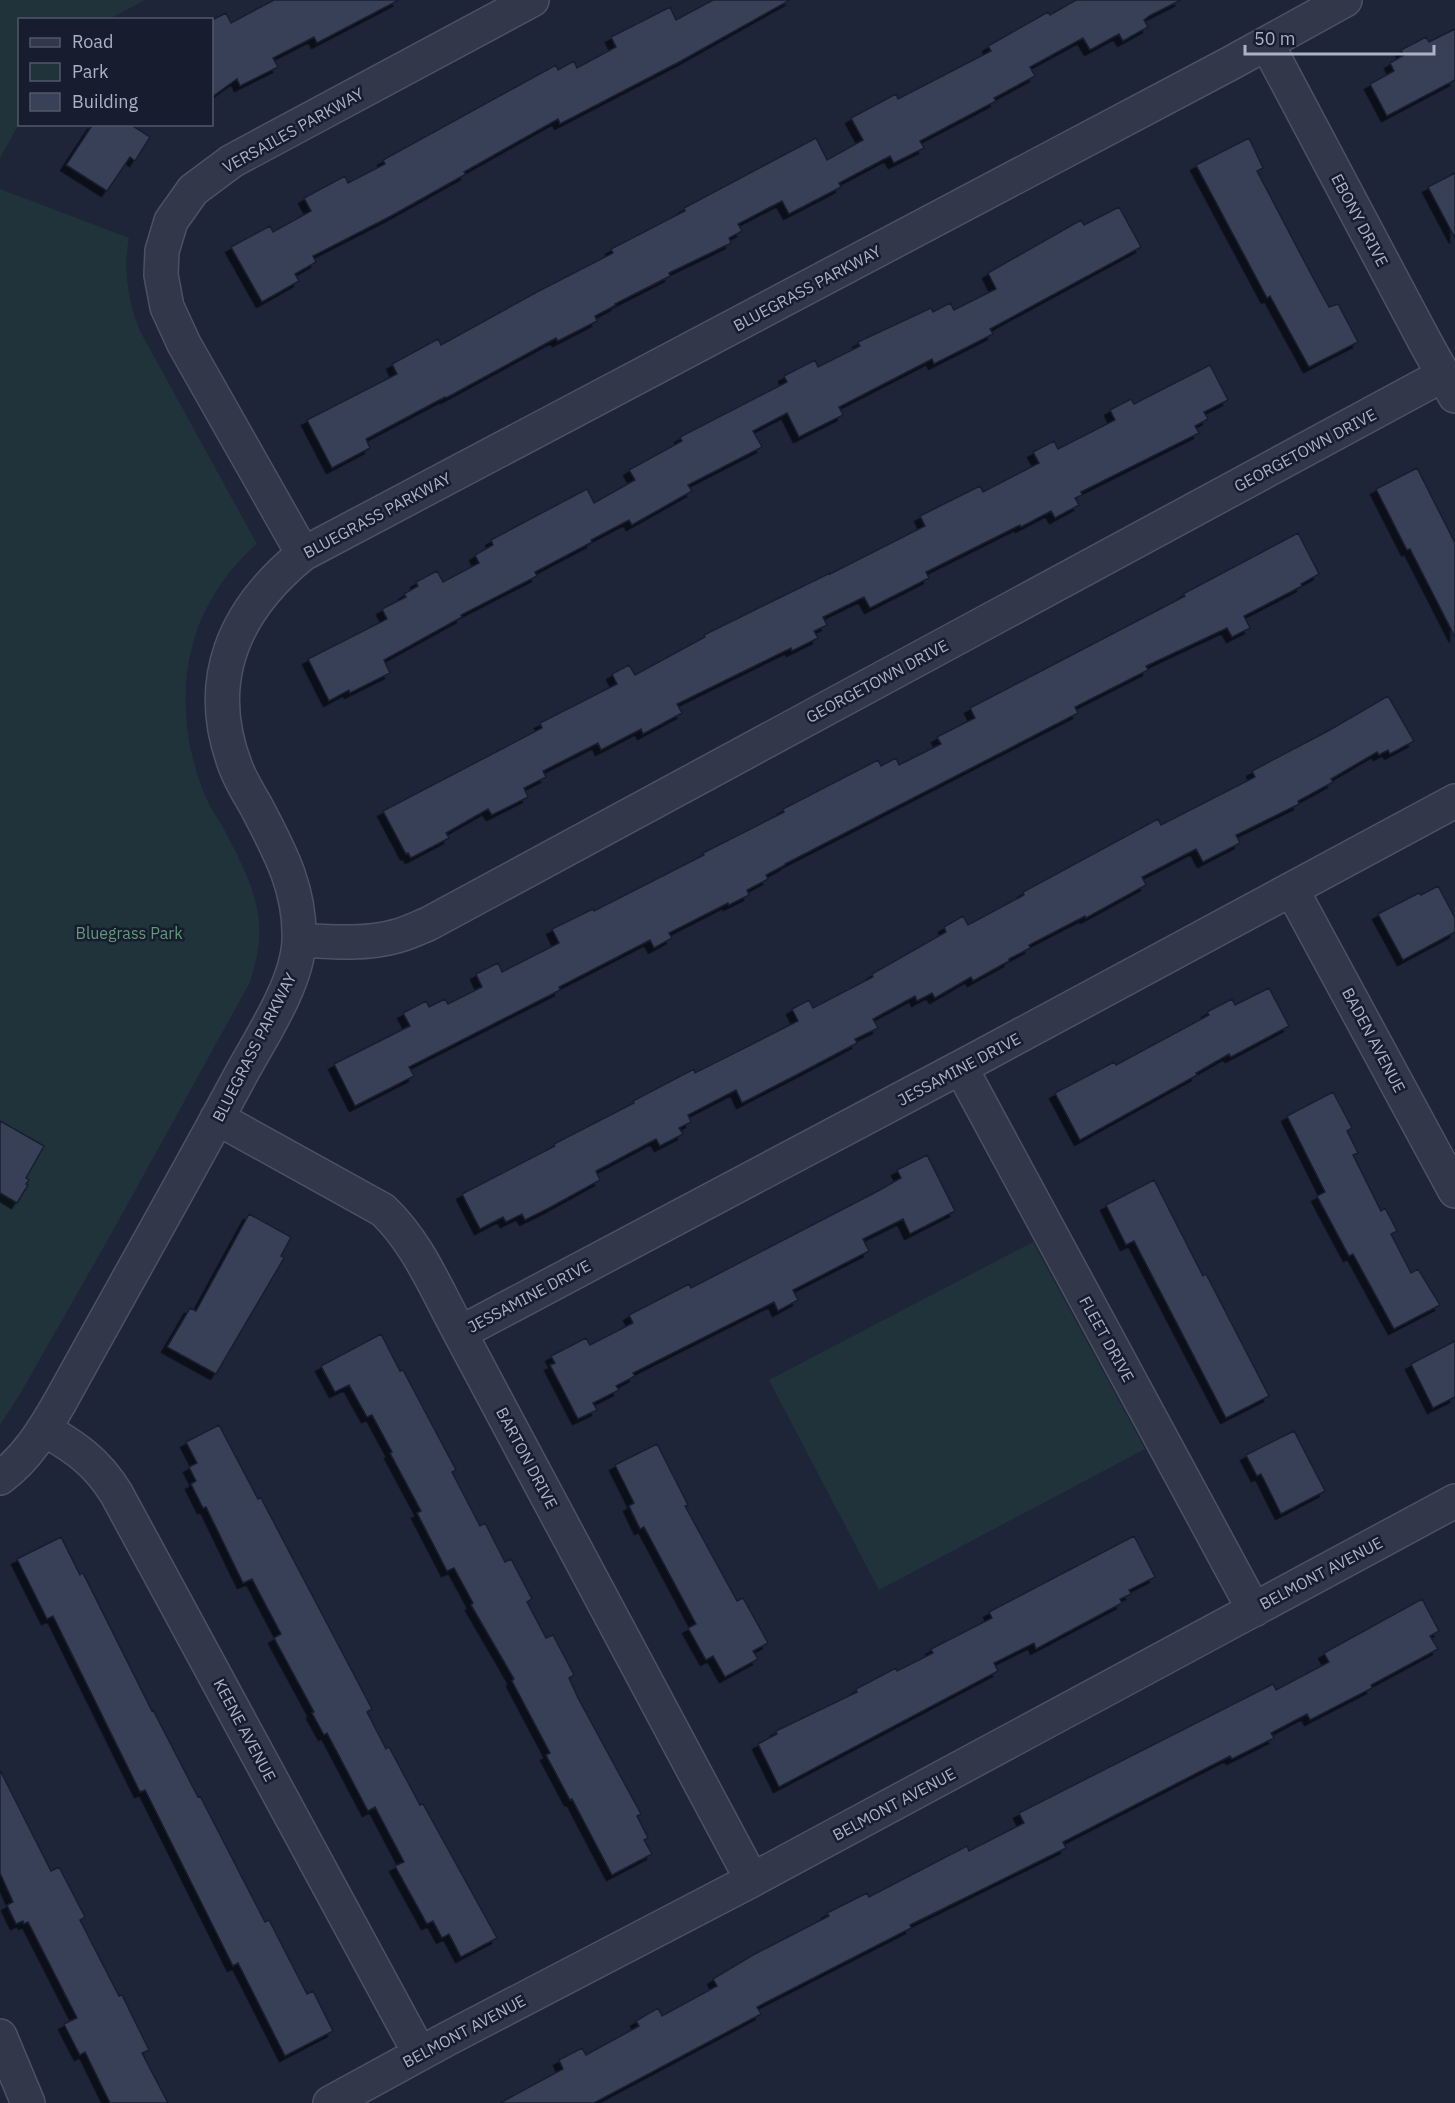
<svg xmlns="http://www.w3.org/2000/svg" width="1455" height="2103" viewBox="0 0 1455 2103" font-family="'IBM Plex Sans',sans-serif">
<defs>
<filter id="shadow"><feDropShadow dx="-5.5" dy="5.5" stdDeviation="0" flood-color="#0009"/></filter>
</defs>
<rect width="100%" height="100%" fill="#1e2539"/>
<path fill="#20323a" d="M 0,0 L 145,0 L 109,19 L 20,20 L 19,124 L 0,158 Z
M 0,189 L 129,238 C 123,270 128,301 140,331 L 257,544 C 182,609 169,704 204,793 C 209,806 217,817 224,829 C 253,885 272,921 249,984 L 115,1227 L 20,1394 L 0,1425 Z
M 1033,1242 L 1145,1449 L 879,1590 L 769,1380 Z"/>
<path fill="#394159" stroke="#191f30" stroke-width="1.5" filter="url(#shadow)" d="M 274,0 L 399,0 L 317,43 L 314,37 L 273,58 L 278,67 L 240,86 L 237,79 L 212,97 L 212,20 L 226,13 L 231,23 Z
M 713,0 L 790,0 L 681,61 L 560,124 L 558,119 L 464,172 L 466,174 L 391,216 L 313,256 L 316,262 L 295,274 L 299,281 L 262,302 L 231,247 L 270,226 L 273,232 L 311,211 L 304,198 L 345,176 L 348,183 L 385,164 L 383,160 L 556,65 L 558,70 L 574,61 L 577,68 L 616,47 L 611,37 L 670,7 L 676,20 Z
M 1076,0 L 1181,0 L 1151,15 L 1144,20 L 1148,27 L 1123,41 L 1119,34 L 1090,50 L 1083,38 L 1030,67 L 1035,76 L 994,98 L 996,101 L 920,141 L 924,148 L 894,163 L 890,156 L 839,183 L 841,187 L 789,214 L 782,201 L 738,224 L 742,231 L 729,238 L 731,243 L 669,273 L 670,276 L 615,304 L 616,305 L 595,316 L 597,321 L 558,341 L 556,338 L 446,398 L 445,397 L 366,439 L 370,448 L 332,468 L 307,420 L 397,374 L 392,364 L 438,339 L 441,345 L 537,292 L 613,253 L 611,249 L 685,211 L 684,208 L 816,138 L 827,160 L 863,140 L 851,118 L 896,94 L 898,99 L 991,51 L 988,46 L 1048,12 L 1050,15 Z
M 1455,29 L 1455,80 L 1387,116 L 1370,84 L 1394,71 L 1390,63 L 1404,55 L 1401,50 L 1426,37 L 1429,42 Z
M 93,124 L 130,124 L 150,137 L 135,161 L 130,157 L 107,191 L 66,165 Z
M 1249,138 L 1263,168 L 1257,171 L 1311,274 L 1329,307 L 1338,304 L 1358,342 L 1309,367 L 1270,296 L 1267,298 L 1196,165 Z
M 1455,173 L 1455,238 L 1428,187 Z
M 1119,207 L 1141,247 L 990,329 L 993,334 L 934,364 L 932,359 L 839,407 L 843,415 L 799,437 L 787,413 L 753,431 L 762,447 L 688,485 L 692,491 L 632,525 L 629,520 L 591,540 L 592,542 L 535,572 L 537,576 L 461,615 L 462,617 L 384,660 L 390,673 L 350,693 L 349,690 L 329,701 L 308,659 L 387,619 L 382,609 L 406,597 L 404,594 L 418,586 L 416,582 L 437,571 L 443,582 L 479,563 L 475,555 L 493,545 L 491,540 L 587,489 L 594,503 L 635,480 L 629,470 L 682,441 L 680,437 L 787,382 L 784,376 L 815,360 L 818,367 L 860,346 L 858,342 L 931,308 L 933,312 L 950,303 L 954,310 L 996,289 L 988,273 L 1081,220 L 1084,225 Z
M 1210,365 L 1228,400 L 1204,412 L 1208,419 L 1195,426 L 1199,433 L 1081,492 L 1082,495 L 1075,498 L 1079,505 L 1055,518 L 1051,511 L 1021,527 L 1020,525 L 926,572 L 929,578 L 870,608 L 864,597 L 823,617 L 827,625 L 814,631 L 818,638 L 792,651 L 791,648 L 677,704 L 682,713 L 643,734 L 641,729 L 601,750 L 598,743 L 543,771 L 546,777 L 524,788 L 528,797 L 492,815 L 488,809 L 446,833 L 449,838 L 411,858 L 408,853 L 406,854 L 383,811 L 542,728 L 540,723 L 617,684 L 612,674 L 629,665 L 635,675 L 705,637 L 704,635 L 830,573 L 830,574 L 925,526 L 920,516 L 980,486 L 983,492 L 1039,463 L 1033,452 L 1054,441 L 1058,449 L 1115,420 L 1110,410 L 1131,399 L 1134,404 Z
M 1417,468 L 1455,543 L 1455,637 L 1410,549 L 1407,550 L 1376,489 Z
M 1298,533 L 1319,574 L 1301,584 L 1302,586 L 1244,616 L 1250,628 L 1232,637 L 1227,628 L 1146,666 L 1148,670 L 1075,707 L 1078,713 L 785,864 L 785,865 L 766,875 L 768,879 L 747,890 L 749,895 L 729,905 L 728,903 L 669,933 L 672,938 L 654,948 L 650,940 L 559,987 L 560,990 L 409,1067 L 414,1076 L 355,1106 L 334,1064 L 410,1026 L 403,1013 L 426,1001 L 429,1007 L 445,999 L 448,1004 L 482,987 L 476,974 L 498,963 L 502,972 L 559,943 L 552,929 L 593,909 L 594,911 L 704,855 L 703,853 L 784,812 L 783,809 L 878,760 L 881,766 L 896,758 L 899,765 L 941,744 L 937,737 L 975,718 L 970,708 L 1185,596 L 1183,594 Z
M 1388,696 L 1414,741 L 1390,754 L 1388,750 L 1379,755 L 1377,752 L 1331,779 L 1333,782 L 1298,801 L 1299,804 L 1236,835 L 1240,843 L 1203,862 L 1196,849 L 1142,877 L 1146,885 L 1086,918 L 1085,916 L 1029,945 L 1030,948 L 1009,959 L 1009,961 L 973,981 L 971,977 L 935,998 L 932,993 L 917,1001 L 915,996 L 873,1019 L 878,1028 L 855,1039 L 857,1043 L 802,1072 L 742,1103 L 736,1090 L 688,1115 L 691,1122 L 679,1128 L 683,1134 L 660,1146 L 656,1139 L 596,1171 L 600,1180 L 549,1208 L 525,1220 L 522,1214 L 506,1222 L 503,1217 L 480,1229 L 462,1194 L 555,1146 L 554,1144 L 634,1103 L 633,1101 L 694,1069 L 695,1073 L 798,1021 L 792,1009 L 809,1000 L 813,1008 L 873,977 L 872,974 L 946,932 L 944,927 L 963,916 L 968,925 L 1024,895 L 1023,892 L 1158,819 L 1161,825 L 1255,777 L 1252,771 L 1328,731 Z
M 1438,886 L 1455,918 L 1455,932 L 1403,960 L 1378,914 L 1419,893 L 1421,895 Z
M 1269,988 L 1289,1026 L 1231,1057 L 1229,1054 L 1196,1073 L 1197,1075 L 1080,1140 L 1055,1093 L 1114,1062 L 1116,1065 L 1209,1015 L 1207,1012 L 1232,999 L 1235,1005 Z
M 1333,1092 L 1352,1128 L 1347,1131 L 1358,1153 L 1353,1155 L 1381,1211 L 1385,1208 L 1397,1231 L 1391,1234 L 1411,1273 L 1418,1269 L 1440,1305 L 1394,1329 L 1353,1254 L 1349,1256 L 1317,1196 L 1325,1192 L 1287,1116 Z
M 0,1121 L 44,1146 L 26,1178 L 29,1180 L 26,1184 L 28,1185 L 17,1203 L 0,1193 Z
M 927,1155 L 955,1211 L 910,1234 L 903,1219 L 863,1239 L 869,1251 L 793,1290 L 798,1300 L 778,1311 L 774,1302 L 633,1373 L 635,1376 L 616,1386 L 619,1390 L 593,1403 L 597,1410 L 578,1419 L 550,1365 L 555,1363 L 551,1356 L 586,1338 L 590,1345 L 633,1323 L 629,1315 L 689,1284 L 691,1288 L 878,1191 L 901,1178 L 897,1170 Z
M 1154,1180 L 1203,1276 L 1206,1274 L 1269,1396 L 1226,1418 L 1134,1241 L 1126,1245 L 1106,1205 Z
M 249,1214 L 291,1237 L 281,1256 L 284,1258 L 216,1374 L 167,1347 L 190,1308 L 196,1311 Z
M 381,1334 L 400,1371 L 403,1370 L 456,1470 L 452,1472 L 480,1526 L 485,1523 L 505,1562 L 511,1559 L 532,1599 L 527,1602 L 546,1638 L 553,1635 L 574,1675 L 569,1678 L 578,1698 L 641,1814 L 637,1816 L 648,1838 L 644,1840 L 652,1854 L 612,1875 L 572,1799 L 570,1800 L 546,1755 L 550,1753 L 512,1681 L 514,1679 L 471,1605 L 473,1603 L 454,1568 L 447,1571 L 417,1513 L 421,1511 L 390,1453 L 392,1452 L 372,1415 L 367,1417 L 349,1385 L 335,1392 L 321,1366 Z
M 1455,1341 L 1455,1397 L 1433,1408 L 1411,1364 Z
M 219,1425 L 258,1499 L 261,1498 L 372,1709 L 367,1712 L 386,1749 L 389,1747 L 420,1805 L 423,1804 L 497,1938 L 461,1957 L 449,1934 L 442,1938 L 433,1921 L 427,1924 L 395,1866 L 404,1862 L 375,1807 L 368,1811 L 327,1733 L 324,1735 L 312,1713 L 314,1712 L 274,1638 L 281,1634 L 252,1579 L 243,1583 L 206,1507 L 203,1508 L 191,1484 L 196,1481 L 189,1467 L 197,1463 L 186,1442 Z
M 1294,1431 L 1325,1491 L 1281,1514 L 1261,1474 L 1257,1476 L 1246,1455 Z
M 657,1444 L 688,1505 L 685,1506 L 737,1601 L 743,1598 L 768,1643 L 753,1651 L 758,1659 L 725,1677 L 713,1656 L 706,1660 L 688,1628 L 696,1624 L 644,1527 L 640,1529 L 629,1506 L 634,1503 L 615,1465 Z
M 1134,1536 L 1155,1577 L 1129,1590 L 1131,1594 L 1120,1599 L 1122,1603 L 1036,1649 L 1034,1643 L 994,1663 L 998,1671 L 779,1787 L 758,1744 L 777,1734 L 776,1731 L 857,1692 L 856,1689 L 896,1668 L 897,1671 L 933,1653 L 931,1649 L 992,1618 L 989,1612 Z
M 61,1537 L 80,1575 L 83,1573 L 152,1711 L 153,1710 L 198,1797 L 200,1796 L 265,1922 L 269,1920 L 307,1994 L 313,1991 L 333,2031 L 285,2056 L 238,1963 L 233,1966 L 145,1790 L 140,1792 L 53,1616 L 47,1619 L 17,1559 Z
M 1422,1599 L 1439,1631 L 1430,1636 L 1438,1649 L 1371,1685 L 1372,1688 L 1310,1720 L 1307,1714 L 1271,1733 L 1274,1738 L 1232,1759 L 1230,1756 L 1063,1842 L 1066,1848 L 910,1925 L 911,1928 L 757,2007 L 761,2014 L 594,2103 L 500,2103 L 563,2069 L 559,2060 L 582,2048 L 586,2055 L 639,2026 L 636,2021 L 658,2008 L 662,2016 L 717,1986 L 713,1979 L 753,1955 L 829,1916 L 827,1913 L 867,1893 L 869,1897 L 967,1846 L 969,1851 L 1024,1823 L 1019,1813 L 1273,1684 L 1276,1690 L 1329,1662 L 1324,1653 Z
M 0,1770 L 51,1871 L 59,1867 L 85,1917 L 80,1920 L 119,1996 L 122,1995 L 149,2050 L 142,2053 L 168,2103 L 110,2103 L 85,2052 L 80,2055 L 72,2040 L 64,2024 L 77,2018 L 28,1922 L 24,1924 L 23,1921 L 16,1924 L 7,1905 L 13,1902 L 0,1873 Z"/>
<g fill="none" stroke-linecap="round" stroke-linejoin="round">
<defs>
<path id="minor" d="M 1267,44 L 1424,340 L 1455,396
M 303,554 L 184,344 L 167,307 L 161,275 L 162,251 L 171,221 L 193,190 L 232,161 L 532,0
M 1292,890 L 1455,1191
M 299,940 C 331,942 366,945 397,936 C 408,933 418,928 428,924 L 1443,375
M 961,1068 L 1254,1610
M 217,1118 L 383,1210 C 418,1243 437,1291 460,1333 L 752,1880
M 460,1333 L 980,1057 L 1455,801
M 44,1429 C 76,1448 96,1461 116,1493 L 420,2054
M 0,1478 C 27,1458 44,1430 60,1402 C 119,1295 180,1188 238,1080 C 259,1040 297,986 299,941 C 301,889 279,850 256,806 C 249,794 241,781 236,768 C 202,681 234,610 303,554 L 1231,63 L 1345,0
M 0,2036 L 28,2103
M 330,2103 L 447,2039 L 752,1880 L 1455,1501"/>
</defs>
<use href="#minor" stroke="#4c5264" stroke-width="36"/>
<use href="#minor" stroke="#323749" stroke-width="33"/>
</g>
<g text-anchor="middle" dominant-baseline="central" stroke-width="5" stroke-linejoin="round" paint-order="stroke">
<g font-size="16" fill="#abb1c6" stroke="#171d2e">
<text transform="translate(293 130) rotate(-29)">VERSAILES PARKWAY</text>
<text transform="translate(1360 220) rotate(62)">EBONY DRIVE</text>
<text transform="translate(807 288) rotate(-28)">BLUEGRASS PARKWAY</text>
<text transform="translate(1305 450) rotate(-28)">GEORGETOWN DRIVE</text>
<text transform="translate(377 515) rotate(-28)">BLUEGRASS PARKWAY</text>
<text transform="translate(877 681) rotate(-28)">GEORGETOWN DRIVE</text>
<text transform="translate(1374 1040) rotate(62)">BADEN AVENUE</text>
<text transform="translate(254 1047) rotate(-63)">BLUEGRASS PARKWAY</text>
<text transform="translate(959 1069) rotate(-28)">JESSAMINE DRIVE</text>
<text transform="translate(529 1296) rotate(-28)">JESSAMINE DRIVE</text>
<text transform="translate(1107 1339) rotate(61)">FLEET DRIVE</text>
<text transform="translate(527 1458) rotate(62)">BARTON DRIVE</text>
<text transform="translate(1321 1573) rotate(-28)">BELMONT AVENUE</text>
<text transform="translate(245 1730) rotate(62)">KEENE AVENUE</text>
<text transform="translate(894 1804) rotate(-28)">BELMONT AVENUE</text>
<text transform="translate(464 2031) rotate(-28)">BELMONT AVENUE</text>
</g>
<g font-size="16" fill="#619978" stroke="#171d2e">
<text x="129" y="933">Bluegrass Park</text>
</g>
</g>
<rect x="18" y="18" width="195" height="108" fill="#171d2e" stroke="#52586b" stroke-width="1.5"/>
<rect x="30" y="38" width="30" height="9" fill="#323749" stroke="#52586b" stroke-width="1.5"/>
<text x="72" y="48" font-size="18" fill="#abb1c6">Road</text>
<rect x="30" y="63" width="30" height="18" fill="#20323a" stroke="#52586b" stroke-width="1.5"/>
<text x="72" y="78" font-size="18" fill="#abb1c6">Park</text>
<rect x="30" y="93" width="30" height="18" fill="#394159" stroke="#52586b" stroke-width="1.5"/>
<text x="72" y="108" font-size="18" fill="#abb1c6">Building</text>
<path d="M1245 45v9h189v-9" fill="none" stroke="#abb1c6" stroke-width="3"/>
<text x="1254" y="45" font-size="18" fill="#abb1c6" stroke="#171d2e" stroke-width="4.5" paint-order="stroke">50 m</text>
</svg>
